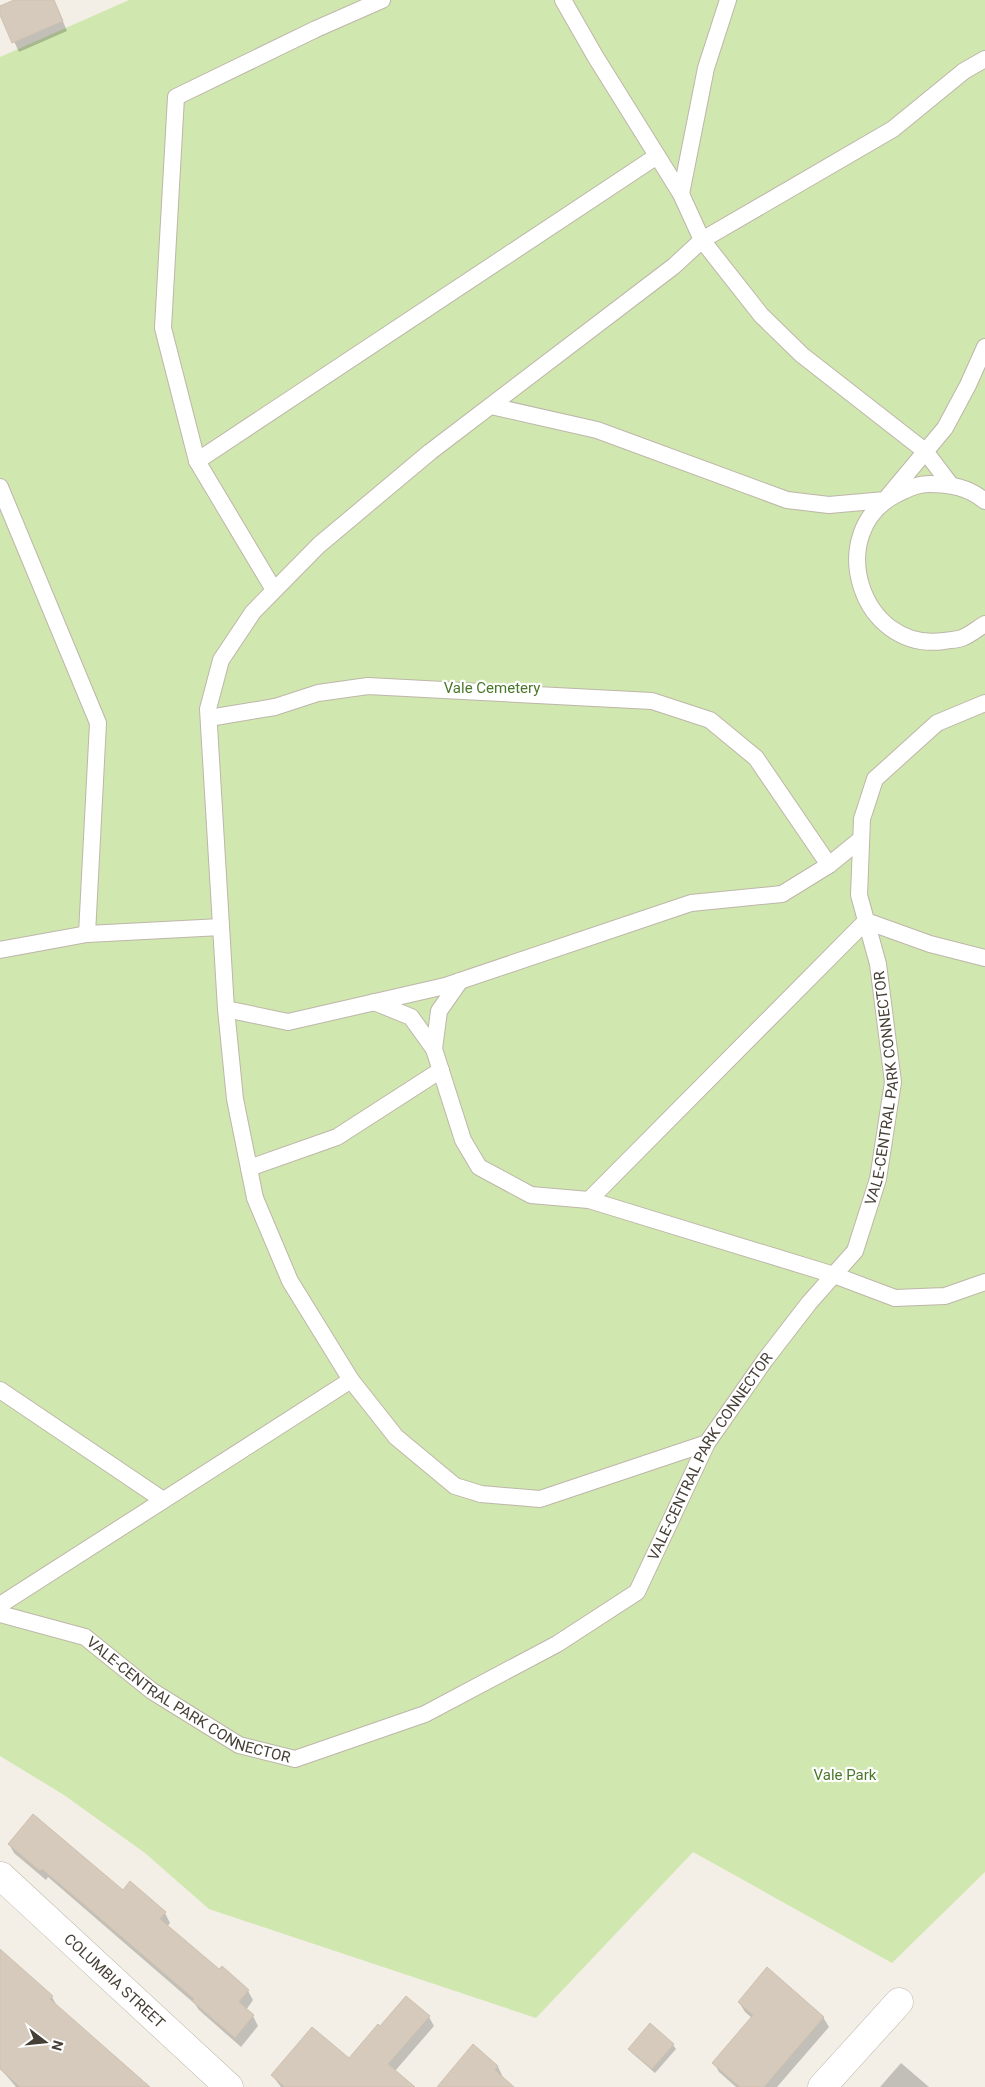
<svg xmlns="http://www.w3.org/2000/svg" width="985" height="2087" font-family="Roboto,sans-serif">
<rect width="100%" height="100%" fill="#f3efe6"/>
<path fill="#d0e7af" d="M 129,0 L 985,0 L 985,1872 L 892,1963 L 693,1852 L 536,2018 L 209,1909 L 145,1853 L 64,1795 L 0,1756 L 0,57 Z"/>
<path fill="#0003" d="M 17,0 L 54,0 L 67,31 L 19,52 L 0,11 L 0,7 Z
M 9,1844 L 123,1891 L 165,1913 L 170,1923 L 167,1927 L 219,1971 L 248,1991 L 253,2000 L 246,2010 L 253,2016 L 258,2026 L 241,2047 L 199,2010 L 195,2004 L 48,1877 L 46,1880 L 14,1853 Z
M 0,1956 L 52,1997 L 57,2006 L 147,2087 L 16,2087 L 0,2068 Z
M 739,2002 L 823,2017 L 829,2027 L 777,2087 L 736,2087 L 719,2072 L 714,2063 L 752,2018 L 745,2012 Z
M 429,2017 L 434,2026 L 395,2071 L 414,2087 L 281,2087 L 272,2075 L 349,2060 L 380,2028 Z
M 673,2045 L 676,2049 L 655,2073 L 632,2053 L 629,2049 Z
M 473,2046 L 498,2067 L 502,2075 L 501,2077 L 512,2087 L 438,2087 Z
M 901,2063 L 929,2087 L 880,2087 Z"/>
<path fill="#d5cabc" stroke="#cfc1af" d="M 14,0 L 54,0 L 63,21 L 12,43 L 0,15 L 0,6 Z
M 33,1814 L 123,1890 L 130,1881 L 166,1912 L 160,1919 L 219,1969 L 222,1966 L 249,1990 L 239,2002 L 254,2015 L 235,2038 L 192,2001 L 194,1999 L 81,1902 L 42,1869 L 40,1871 L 8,1844 Z
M 0,1949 L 53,1996 L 50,1999 L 150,2087 L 20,2087 L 0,2069 Z
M 767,1967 L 824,2017 L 764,2087 L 740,2087 L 712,2063 L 753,2015 L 738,2002 Z
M 406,1996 L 430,2016 L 388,2064 L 415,2087 L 285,2087 L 271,2075 L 312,2027 L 349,2058 L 378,2024 L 380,2026 Z
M 650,2023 L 674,2044 L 652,2069 L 628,2049 Z
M 473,2044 L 498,2066 L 495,2070 L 514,2087 L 437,2087 Z"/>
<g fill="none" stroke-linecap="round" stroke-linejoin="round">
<defs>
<g id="service">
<path d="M 563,0 L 595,56 L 681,194 L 702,240 L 674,266 L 430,452 L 319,545 L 253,612 L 221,660 L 208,709 L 226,1009 L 235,1099 L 255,1198 L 290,1281 L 351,1380 L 396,1437 L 455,1486 L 481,1494 L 540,1499 L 707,1443"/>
<path d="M 681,194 L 706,68 L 728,0"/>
<path d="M 491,406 L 597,430 L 787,500 L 829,505 L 885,500 L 945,428 L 968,385 L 985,347"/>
<path d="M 197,461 L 657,156"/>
<path d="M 950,484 L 925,451 L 802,355 L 761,315 L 702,240 L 893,129 L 964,71 L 985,59"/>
<path d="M 0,487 L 98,723 L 87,934"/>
<path d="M 985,501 C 968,487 950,484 929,484 C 916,484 908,489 897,494 C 823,531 860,653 944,641 C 949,640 957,640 962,638 C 970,635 978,628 985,624"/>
<path d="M 274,590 L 197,461 L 163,328 L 176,97 L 316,29 L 382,0"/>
<path d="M 209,718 L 275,707 L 318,693 L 368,686 L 652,701 L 710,720 L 756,758 L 829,865"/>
<path d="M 0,950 L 87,934 L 221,927"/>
<path d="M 460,981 L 439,1011 L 434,1049 L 463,1140 L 479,1167 L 531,1195 L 589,1200 L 834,1275 L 895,1298 L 945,1296 L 985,1282"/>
<path d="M 374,1002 L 411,1017 L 434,1049"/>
<path d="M 226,1009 L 288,1022 L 445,986 L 691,903 L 782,894 L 829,865 L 861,839"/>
<path d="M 249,1168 L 337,1137 L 441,1070"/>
<path d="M 589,1200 L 866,921 L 930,944 L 985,958"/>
<path d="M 0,1390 L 163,1500"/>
<path d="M 0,1605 L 351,1380"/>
<path id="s1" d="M 0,1614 L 85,1637 L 152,1691 L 239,1745 L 295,1759 L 425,1714 L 557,1644 L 637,1592 L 707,1443 L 765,1360 L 809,1303 L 855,1251 L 878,1179 L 893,1082 L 878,964 L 859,895 L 862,819 L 875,779 L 937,723 L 985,703"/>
</g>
<g id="minor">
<path id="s2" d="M 0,1877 L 1,1876 L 229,2087"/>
<path d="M 822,2087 L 899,2002"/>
</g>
</defs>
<use href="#service" stroke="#beb6a9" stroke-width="18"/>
<use href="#minor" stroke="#beb6a9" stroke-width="29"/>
<use href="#service" stroke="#fff" stroke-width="16"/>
<use href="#minor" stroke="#fff" stroke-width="28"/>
</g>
<g text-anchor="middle" stroke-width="4.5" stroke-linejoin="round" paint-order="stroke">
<g font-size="15" fill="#4a7729" stroke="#fff">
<text x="492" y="693">Vale Cemetery</text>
<text x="845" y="1780">Vale Park</text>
</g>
<g font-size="15" fill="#463f36" stroke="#fff">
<text dy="5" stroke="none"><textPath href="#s1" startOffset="1291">VALE-CENTRAL PARK CONNECTOR</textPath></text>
<text dy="5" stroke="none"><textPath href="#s1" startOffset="871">VALE-CENTRAL PARK CONNECTOR</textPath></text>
<text dy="5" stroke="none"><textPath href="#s1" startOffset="211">VALE-CENTRAL PARK CONNECTOR</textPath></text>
<text dy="5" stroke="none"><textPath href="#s2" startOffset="156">COLUMBIA STREET</textPath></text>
</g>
</g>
<g transform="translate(45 2042) rotate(106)" stroke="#ffffff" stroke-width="4" paint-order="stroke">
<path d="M0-4L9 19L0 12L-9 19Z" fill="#463f36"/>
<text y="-8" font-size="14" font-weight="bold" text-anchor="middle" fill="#463f36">N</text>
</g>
</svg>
